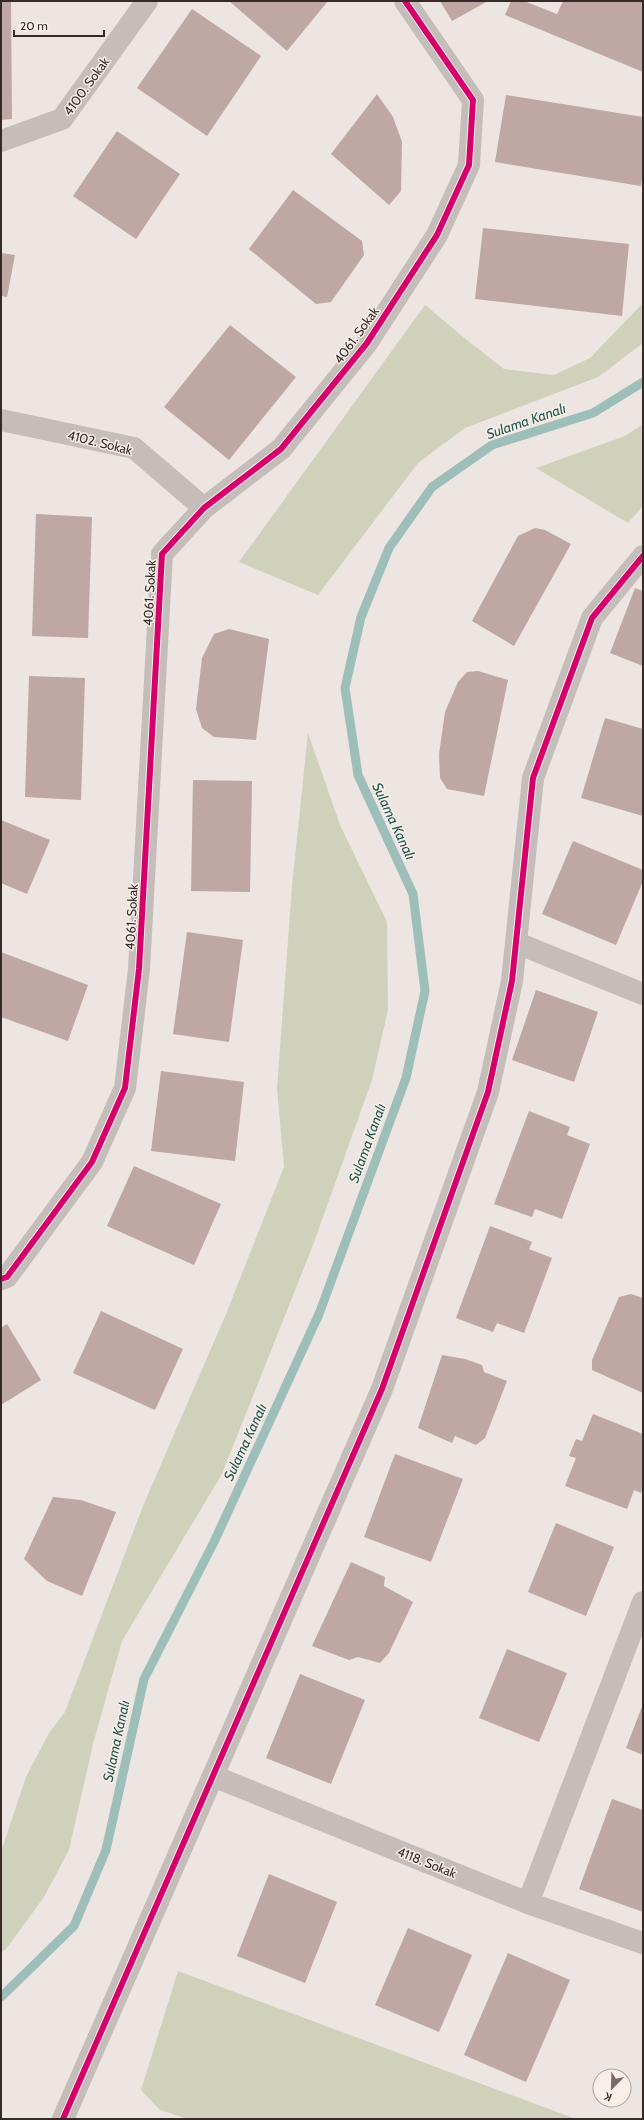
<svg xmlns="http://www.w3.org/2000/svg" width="644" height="2120" font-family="Cabin,sans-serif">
<rect width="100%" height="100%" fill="#ece5e1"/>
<path fill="#d0d1bb" d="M 643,303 L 643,343 L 598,377 L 465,428 L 418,463 L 318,595 L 239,562 L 425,305 L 468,341 L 504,369 L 554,375 L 590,358 Z
M 643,424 L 643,506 L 628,523 L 536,468 L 625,436 Z
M 308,733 L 340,825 L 387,922 L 388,1010 L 372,1080 L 313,1245 L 222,1474 L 122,1641 L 93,1744 L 69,1850 L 44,1897 L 6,1949 L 1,1952 L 1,1852 L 26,1777 L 49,1733 L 65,1712 L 143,1506 L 226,1314 L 284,1167 L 277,1089 L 292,886 Z
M 178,1971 L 576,2119 L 188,2119 L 160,2110 L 141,2090 Z"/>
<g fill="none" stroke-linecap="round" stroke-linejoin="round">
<path stroke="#9ebeb9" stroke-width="9" d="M 1,1997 L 74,1926 L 106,1850 L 144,1679 L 214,1542 L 319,1314 L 406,1078 L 425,991 L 413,894 L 358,775 L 345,688 L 361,617 L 389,548 L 432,487 L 492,445 L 593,413 L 643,382"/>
</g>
<path fill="#bfa7a3" d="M 1,1 L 11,1 L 12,119 L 1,120 Z
M 229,1 L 328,1 L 287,51 Z
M 440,1 L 488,1 L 452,21 Z
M 511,1 L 524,1 L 557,14 L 563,1 L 643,1 L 643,72 L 505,15 Z
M 192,9 L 261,56 L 207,136 L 137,88 Z
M 377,94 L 393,117 L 402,142 L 401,191 L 389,205 L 331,154 Z
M 506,95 L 643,117 L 643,174 L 641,186 L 495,162 Z
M 117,131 L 180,174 L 136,239 L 73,196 Z
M 293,190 L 362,241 L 364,255 L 331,302 L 316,304 L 249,249 Z
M 483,228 L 629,244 L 622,316 L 475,299 Z
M 1,253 L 15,255 L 7,297 L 1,296 Z
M 230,325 L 296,377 L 229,460 L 164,407 Z
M 36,514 L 92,517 L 88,638 L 32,636 Z
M 535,528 L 545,530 L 571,544 L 514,646 L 472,621 L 518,536 Z
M 635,588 L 643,591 L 643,666 L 610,653 Z
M 229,629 L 269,639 L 256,740 L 214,737 L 202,728 L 196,709 L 202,658 L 214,634 Z
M 478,671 L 508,680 L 484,796 L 447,789 L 440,778 L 439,754 L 445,712 L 458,682 L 467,672 Z
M 29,676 L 85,678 L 81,800 L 25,797 Z
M 605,718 L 643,729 L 643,816 L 581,798 Z
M 193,780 L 252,781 L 250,892 L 191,891 Z
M 1,820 L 50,840 L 27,894 L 1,883 Z
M 573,841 L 643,870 L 643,881 L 616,945 L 542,914 Z
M 187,932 L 243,940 L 229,1042 L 173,1034 Z
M 1,952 L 88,985 L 68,1041 L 1,1017 Z
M 536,990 L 598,1012 L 574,1082 L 512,1060 Z
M 161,1071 L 244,1082 L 235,1161 L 151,1151 Z
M 529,1111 L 570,1127 L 567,1135 L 590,1144 L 562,1219 L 535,1209 L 532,1217 L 494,1204 Z
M 134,1166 L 221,1204 L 194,1265 L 107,1226 Z
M 490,1226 L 532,1242 L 529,1249 L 552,1258 L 524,1333 L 497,1323 L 493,1332 L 456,1318 Z
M 631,1294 L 643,1298 L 643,1393 L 592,1370 L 592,1360 L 619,1297 Z
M 101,1311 L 183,1349 L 155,1410 L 73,1373 Z
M 7,1324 L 41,1380 L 1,1405 L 1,1328 Z
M 442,1355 L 465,1359 L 482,1365 L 484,1372 L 507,1381 L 485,1438 L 476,1445 L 455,1436 L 452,1443 L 418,1428 Z
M 593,1414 L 643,1434 L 643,1487 L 641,1493 L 634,1490 L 627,1509 L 565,1486 L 576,1458 L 569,1456 L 576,1439 L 582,1441 Z
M 395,1454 L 463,1479 L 431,1562 L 364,1537 Z
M 53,1497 L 81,1500 L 116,1512 L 82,1596 L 47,1581 L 24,1559 Z
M 556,1523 L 614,1547 L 586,1616 L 528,1592 Z
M 351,1562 L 385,1577 L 384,1586 L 413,1602 L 389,1653 L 380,1663 L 358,1657 L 349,1660 L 312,1646 Z
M 507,1649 L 567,1673 L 539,1742 L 479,1718 Z
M 300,1674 L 365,1700 L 331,1784 L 266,1758 Z
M 643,1704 L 643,1755 L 626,1748 Z
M 612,1799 L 643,1810 L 643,1912 L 579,1889 Z
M 269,1874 L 337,1902 L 305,1983 L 237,1956 Z
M 408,1928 L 472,1955 L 439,2032 L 375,2005 Z
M 508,1953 L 570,1980 L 526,2082 L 464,2055 Z"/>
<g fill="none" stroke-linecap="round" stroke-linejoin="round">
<path stroke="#c5bdba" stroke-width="22" d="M 1,141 L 62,119 L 147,1
M 1,420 L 134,448 L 204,508
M 517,943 L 643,994
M 1,1279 L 7,1277 L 92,1162 L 125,1088 L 139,969 L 162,554 L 204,508 L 281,449 L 367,343 L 437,235 L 469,165 L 473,100 L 405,1
M 213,1776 L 528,1903 L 643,1943
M 528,1903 L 643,1602
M 63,2119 L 382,1389 L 488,1092 L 512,981 L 533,778 L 592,618 L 643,556"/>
<defs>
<path id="cycleway" d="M 1,1279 L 7,1277 L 92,1162 L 125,1088 L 139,969 L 162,554 L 204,508 L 281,449 L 367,343 L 437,235 L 469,165 L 473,100 L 405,1
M 63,2119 L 382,1389 L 488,1092 L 512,981 L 533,778 L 592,618 L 643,556"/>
</defs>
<use href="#cycleway" stroke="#f9efe8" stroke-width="8"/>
<use href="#cycleway" stroke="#d6006c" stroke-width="6"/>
</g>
<g text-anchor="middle" stroke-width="3" stroke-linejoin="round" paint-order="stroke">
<g font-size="13" fill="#362a28" stroke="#f9efe8">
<text transform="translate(86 86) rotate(-54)" y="5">4100. Sokak</text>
<text transform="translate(356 335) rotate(-54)" y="5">4061. Sokak</text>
<text transform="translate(100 442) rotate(14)" y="5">4102. Sokak</text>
<text transform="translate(149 593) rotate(-87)" y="5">4061. Sokak</text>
<text transform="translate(131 917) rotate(-87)" y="5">4061. Sokak</text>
<text transform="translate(427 1862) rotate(22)" y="5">4118. Sokak</text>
</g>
<g font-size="14" font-style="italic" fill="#1f5752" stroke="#f9efe8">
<text transform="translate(526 421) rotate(-19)" y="5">Sulama Kanalı</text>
<text transform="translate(394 821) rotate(65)" y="5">Sulama Kanalı</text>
<text transform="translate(367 1143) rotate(-70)" y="5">Sulama Kanalı</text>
<text transform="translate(245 1442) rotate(-65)" y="5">Sulama Kanalı</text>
<text transform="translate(116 1741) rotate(-78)" y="5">Sulama Kanalı</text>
</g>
</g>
<rect width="644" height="2120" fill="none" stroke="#362a28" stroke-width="4"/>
<g transform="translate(612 2088) rotate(203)"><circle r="19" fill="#f9efe8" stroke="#aba09b"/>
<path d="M0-3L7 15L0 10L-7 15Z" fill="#766b69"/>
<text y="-6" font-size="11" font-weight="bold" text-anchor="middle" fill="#362a28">K</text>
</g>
<path d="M14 30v6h90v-6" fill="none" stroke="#362a28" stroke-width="2"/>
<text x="20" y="30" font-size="12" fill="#362a28" stroke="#f9efe8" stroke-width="3" paint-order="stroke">20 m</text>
</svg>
